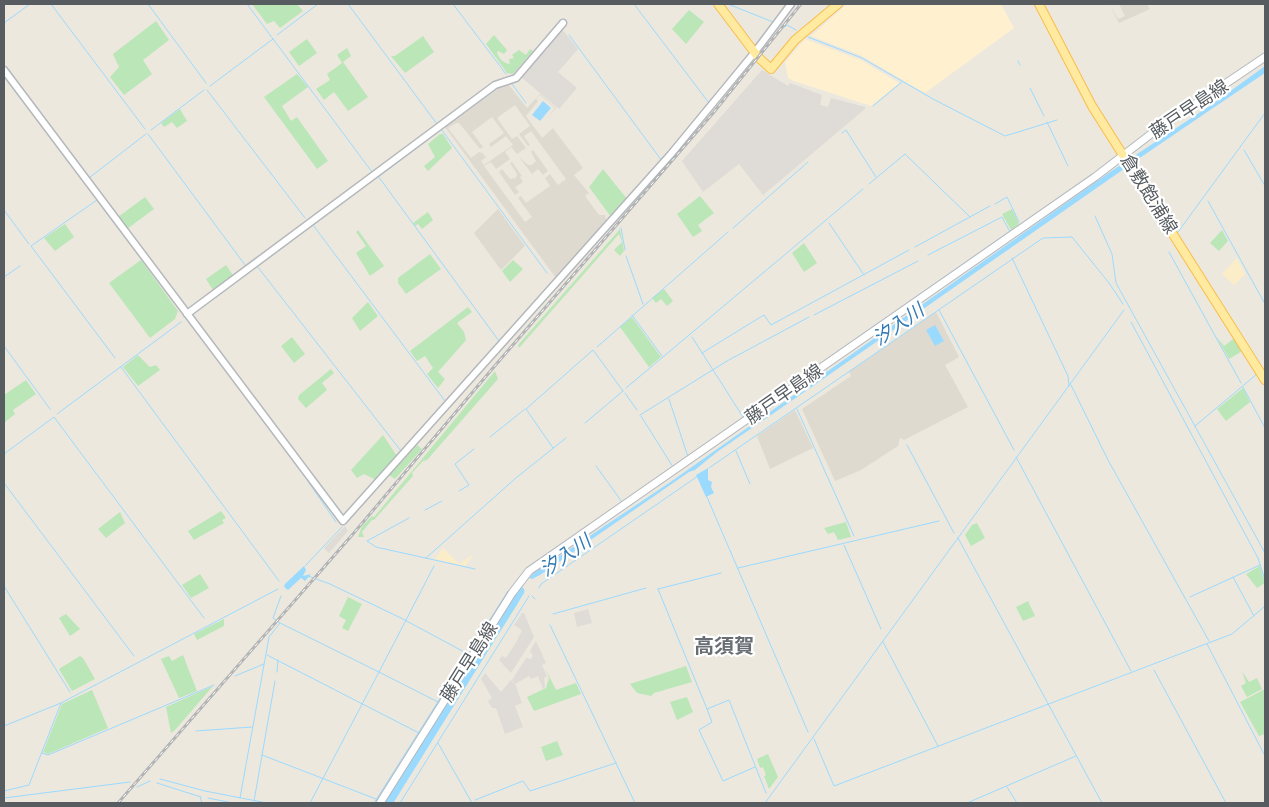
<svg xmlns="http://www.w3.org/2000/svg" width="1269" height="807" font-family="Karla,'Noto Sans JP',sans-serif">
<rect width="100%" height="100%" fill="#ece8de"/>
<path fill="#fff1d0" d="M 847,4 L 1001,4 L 1014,28 L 925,93 L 860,55 L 811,36 Z
M 805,39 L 861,60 L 899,83 L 871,106 L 794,81 L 788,78 L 785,62 Z"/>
<path fill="#dfdbd6" d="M 562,29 L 578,49 L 558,72 L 577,88 L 559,109 L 521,77 Z
M 762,70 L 788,86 L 790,83 L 822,95 L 820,105 L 828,107 L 831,98 L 865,107 L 865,109 L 763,195 L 739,164 L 703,192 L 682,161 Z
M 345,526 L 348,531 L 329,553 L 324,548 Z
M 588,609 L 592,623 L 577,627 L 574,613 Z
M 522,613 L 524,613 L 534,637 L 511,673 L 499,660 L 502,656 L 506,658 L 517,641 L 522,630 L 514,625 Z
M 536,641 L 546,663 L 542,665 L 547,676 L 544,678 L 545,687 L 543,689 L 538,676 L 531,679 L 529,676 L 515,684 L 512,680 L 526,658 L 531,659 L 533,656 L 530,651 Z
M 485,673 L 501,692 L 511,680 L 516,686 L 522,703 L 515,706 L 523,727 L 505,734 L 496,708 L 492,708 L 488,701 L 492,698 L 481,679 Z"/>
<path fill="#dedacf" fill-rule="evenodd" d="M 1109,4 L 1118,19 L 1125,16 L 1119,4 L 1147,4 L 1150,9 L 1119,23 Z
M 508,84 L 527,108 L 540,94 L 556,108 L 546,119 L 583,168 L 574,175 L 589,193 L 585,196 L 599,215 L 605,215 L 606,219 L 606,224 L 556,278 L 445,127 L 500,87 ZM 540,95 L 555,108 L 546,119 L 553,128 L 542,138 L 526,116 L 538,101 L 536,99 ZM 515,105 L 530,126 L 519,134 L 528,146 L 530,145 L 524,136 L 531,131 L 566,179 L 558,185 L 550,174 L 545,178 L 550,186 L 526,203 L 521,196 L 518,198 L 532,217 L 525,222 L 484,166 L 491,162 L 496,169 L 510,159 L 505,152 L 511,147 L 517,154 L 526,148 L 517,136 L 512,139 L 497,118 ZM 492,117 L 504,133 L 489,144 L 491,147 L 506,136 L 513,145 L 484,165 L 481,161 L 486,157 L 482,153 L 479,152 L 471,158 L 448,128 L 456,123 L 459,123 L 480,149 L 483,147 L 472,132 Z
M 533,150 L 548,171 L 543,175 L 538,169 L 532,174 L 519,157 L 528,165 L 532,165 L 536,161 L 531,152 Z
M 512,162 L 522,176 L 520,177 L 523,182 L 515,187 L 519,192 L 515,195 L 499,172 L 502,169 L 510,179 L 516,178 L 517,174 L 510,163 Z
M 498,209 L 525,246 L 501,270 L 474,233 Z
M 936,312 L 959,357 L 945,365 L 968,407 L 904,440 L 900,438 L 898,446 L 861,470 L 835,481 L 802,409 L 851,376 L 849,372 Z
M 795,410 L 813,448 L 770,469 L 757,436 Z"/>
<path fill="#bbe6b8" d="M 252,4 L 297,4 L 303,11 L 280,28 L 274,21 L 267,24 Z
M 689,10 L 704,22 L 686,44 L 672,29 Z
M 156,21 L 169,40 L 143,60 L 152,74 L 124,95 L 110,77 L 119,67 L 113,54 Z
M 494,35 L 507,50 L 504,54 L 498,51 L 497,52 C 499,59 503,63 510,64 L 509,59 L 514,58 L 512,55 L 519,50 L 526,55 L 530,49 L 533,51 L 513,74 L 507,73 L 486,44 Z
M 423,36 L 434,52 L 405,73 L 391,56 L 395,56 Z
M 307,39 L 317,53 L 299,66 L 289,52 Z
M 347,48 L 351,56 L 343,62 L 368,97 L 348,111 L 334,92 L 324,100 L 316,89 L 330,80 L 327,74 L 342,63 L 337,55 Z
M 297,74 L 308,87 L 282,106 L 291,121 L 297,117 L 328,161 L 317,169 L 264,97 Z
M 180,109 L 187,121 L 177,128 L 172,122 L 164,127 L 161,123 Z
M 440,134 L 443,134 L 452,148 L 428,171 L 424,166 L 435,157 L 428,144 Z
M 603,169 L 627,199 L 611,217 L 589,187 Z
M 700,196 L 714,213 L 698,225 L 702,231 L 693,237 L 677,214 Z
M 145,197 L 154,209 L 127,229 L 118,217 Z
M 1012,209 L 1019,224 L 1011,230 L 1002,214 Z
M 428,212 L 433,220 L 422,229 L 418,224 L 415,226 L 413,223 Z
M 65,224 L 74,237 L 55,251 L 44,238 Z
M 620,229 L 624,251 L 620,256 L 614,250 L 622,242 L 619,234 L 519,348 L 518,345 Z
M 358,230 L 384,266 L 370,276 L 356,253 L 366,246 L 356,232 Z
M 1222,230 L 1228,241 L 1219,251 L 1210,243 Z
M 804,243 L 817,263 L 804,272 L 792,253 Z
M 430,254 L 441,269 L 406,294 L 398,283 L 398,278 Z
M 141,260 L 178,311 L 175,319 L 150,338 L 109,283 Z
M 513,260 L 523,269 L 510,282 L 502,271 Z
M 226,265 L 233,275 L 213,290 L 206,279 Z
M 664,289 L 673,301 L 667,306 L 661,299 L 656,303 L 652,298 Z
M 368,302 L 378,316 L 360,331 L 352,318 Z
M 468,307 L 472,312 L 457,323 L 464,332 L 466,340 L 438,372 L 445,379 L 438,388 L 427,374 L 433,368 L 425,356 L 417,361 L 410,351 Z
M 632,317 L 661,357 L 649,367 L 620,327 Z
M 1216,336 L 1224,346 L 1236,337 L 1244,350 L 1229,359 Z
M 292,337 L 305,354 L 294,363 L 281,346 Z
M 138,355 L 150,367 L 156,365 L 160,370 L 138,386 L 123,367 Z
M 331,369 L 334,373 L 322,383 L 327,390 L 306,408 L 298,399 L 299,395 Z
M 495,371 L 498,379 L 427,460 L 423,461 L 412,473 L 413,476 L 374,520 L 372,520 L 362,532 L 364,537 L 358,537 L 362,526 L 372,516 L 374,517 Z
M 26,380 L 36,394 L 13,410 L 15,414 L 4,423 L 4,395 Z
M 1243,388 L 1250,402 L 1226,421 L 1217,409 Z
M 383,435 L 397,456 L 376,480 L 364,474 L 357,478 L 351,470 Z
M 417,445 L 422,449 L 395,479 L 389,475 Z
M 221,511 L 226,518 L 222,520 L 224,523 L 194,540 L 188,531 Z
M 120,512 L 125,523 L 106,538 L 98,529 Z
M 846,522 L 851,537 L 838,540 L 834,532 L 828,534 L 824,528 Z
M 977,523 L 985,538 L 971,546 L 965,535 L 972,525 Z
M 1260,566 L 1265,583 L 1257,588 L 1246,574 Z
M 200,574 L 209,588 L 191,598 L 182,585 Z
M 348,597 L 362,604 L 348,631 L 342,628 L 346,620 L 339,616 Z
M 518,597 L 518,603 L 452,708 L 450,707 Z
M 1028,601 L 1035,616 L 1023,621 L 1016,607 Z
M 66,614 L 80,629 L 70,636 L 59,618 Z
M 224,619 L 224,626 L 197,640 L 194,634 Z
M 183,655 L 197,691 L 179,698 L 161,659 L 169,656 L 172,661 Z
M 80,656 L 83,658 L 95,679 L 72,691 L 59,669 Z
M 686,666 L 692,682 L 654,693 L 651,696 L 637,693 L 630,684 Z
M 546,670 L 556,690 L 576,683 L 581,694 L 534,711 L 527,697 L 546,688 L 549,678 Z
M 1242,671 L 1249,682 L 1257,678 L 1262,689 L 1247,697 L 1241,686 L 1246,683 Z
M 213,686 L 175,730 L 171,733 L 166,707 Z
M 1265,689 L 1265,734 L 1259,736 L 1240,702 Z
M 92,690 L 108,728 L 48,754 L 43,752 L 62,704 Z
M 687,697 L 693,712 L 677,720 L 670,702 Z
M 557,741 L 563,755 L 546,761 L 541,747 Z
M 768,754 L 778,777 L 769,789 L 764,776 L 766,775 L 763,767 L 760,768 L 757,759 Z"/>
<path fill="#fcedc9" d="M 1237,258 L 1245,274 L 1234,285 L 1222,274 Z
M 443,548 L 459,564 L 473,555 L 465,566 L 435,559 Z"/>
<path fill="#9bdaff" d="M 1265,66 L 1265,73 C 1081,196 902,326 717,452 L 695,470 L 689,472 L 540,575 L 532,579 L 529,578 L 534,573 L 669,483 L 1110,172 L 1214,103 Z
M 543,101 L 551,108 L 540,121 L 532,115 Z
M 935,325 L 944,341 L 935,346 L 926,330 Z
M 708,468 L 708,480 L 712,482 L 711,487 L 714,493 L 706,497 L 696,475 Z
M 304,566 L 306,570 L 303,576 L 311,574 L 305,581 L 301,578 L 288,590 L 284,587 L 285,584 Z"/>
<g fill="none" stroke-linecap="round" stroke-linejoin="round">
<path stroke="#9bdaff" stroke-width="1" d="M 51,4 L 145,129
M 148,4 L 206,83
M 247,4 L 372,172
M 348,4 L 437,124
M 453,4 L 506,74
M 634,4 L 709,103
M 728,4 L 773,22
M 4,23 L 30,4
M 780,24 L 785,27 L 787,25 L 796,30
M 277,35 L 318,4
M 569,35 L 662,161
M 808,37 L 862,58 L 933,99 L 1005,136 L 1057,120
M 765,44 L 795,4
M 1018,61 L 1020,65
M 4,75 L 95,197
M 512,84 L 526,103
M 210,86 L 273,39
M 1030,88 L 1044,116
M 207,90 L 305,218
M 873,106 L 902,82
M 1047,122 L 1068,166
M 446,126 L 499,87
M 441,129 L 547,273
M 151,130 L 204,90
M 842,133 L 846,130 L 876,177
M 148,134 L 245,265
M 1244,150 L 1265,186
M 378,176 L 499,341
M 378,177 L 441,130
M 89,178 L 146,134
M 869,184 L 905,154 L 970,217
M 360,190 L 313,225 L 445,401
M 97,200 L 31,246 L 115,358
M 97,200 L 176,305
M 1208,201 L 1265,304
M 995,204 L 1007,197 L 1019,222
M 4,210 L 29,244
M 1095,216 L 1112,254 L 1116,283 L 1265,553
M 829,223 L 864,275
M 621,228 L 625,250
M 733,228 L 808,162
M 1178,232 L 1265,113
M 915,247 L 990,206
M 1169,252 L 1241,383
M 928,255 L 1002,217 L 1010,232
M 626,256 L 643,304
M 1012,258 L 1068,376 L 1069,386
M 257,266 L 401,451
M 4,277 L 20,266
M 220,294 L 241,278
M 939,310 L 1014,450
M 632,315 L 662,356
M 814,315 L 918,261
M 1131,322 L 1258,558 L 1265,580
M 201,337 L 303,474 L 336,522
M 692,337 L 743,417
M 4,346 L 50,409
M 597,347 L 728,232
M 702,353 L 764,315 L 771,325 L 909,250
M 121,367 L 279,581
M 797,380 L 1006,234
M 1071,385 L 1108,460 L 1209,641
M 1243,387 L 1265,428
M 626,388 L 863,189
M 625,393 L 637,410
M 669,399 L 688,457
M 797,409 L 854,536
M 750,413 L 765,403
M 57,414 L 181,322
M 640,415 L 727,361 L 809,317
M 641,416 L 673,467
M 585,423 L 623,391
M 1195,426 L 1257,374
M 490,437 L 525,409
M 907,445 L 954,533
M 553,448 L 526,409 L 593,350 L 623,391
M 736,451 L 750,484
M 4,454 L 54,417 L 204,618
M 1016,457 L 1131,671
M 401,460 L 609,228
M 596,466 L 622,502
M 709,468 L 1043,238 L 1072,237 L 1109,283 L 1123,304
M 4,483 L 134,656
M 459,491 L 469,485 L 455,464 L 474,449
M 707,497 L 808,732
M 425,510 L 442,501
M 409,518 L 367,541 L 376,547 L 475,569
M 958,538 L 1102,803
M 844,545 L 881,629
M 426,558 L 517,477 L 566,438
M 531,565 L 558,547
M 305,566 L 342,527
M 434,566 L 379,672 L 438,702
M 738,568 L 939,521
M 308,576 L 330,584 L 401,618 L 468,654
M 1233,577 L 1254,616
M 4,586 L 70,692
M 539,588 L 541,584 L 698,476
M 658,589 L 707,709 L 729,700 L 766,793
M 658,589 L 721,573
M 532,596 L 535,599
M 1190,597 L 1260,565
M 553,614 L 646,588
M 280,623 L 379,672 L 310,803
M 550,625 L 635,803
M 883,642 L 938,746
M 1207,644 L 1265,756
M 267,655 L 419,733
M 1154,670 L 1226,803
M 277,672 L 278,660
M 235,676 L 264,664
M 707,709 L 712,722 L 699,730 L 723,781 L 755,767
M 4,726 L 61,703 L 278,589
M 196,731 L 252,727
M 814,739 L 834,786 L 1232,634 L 1264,607
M 438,743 L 472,803
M 42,753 L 48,755 L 214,685
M 262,755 L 376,799
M 160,779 L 205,791 L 267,803
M 157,783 L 201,797
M 137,787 L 150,781
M 1007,787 L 1017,803
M 4,791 L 29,785 L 61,703
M 200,797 L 202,803
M 4,798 L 130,782
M 208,798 L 233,803
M 240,798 L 269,637 L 280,623 L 273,618 L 281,596
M 475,800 L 523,781 L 530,791 L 616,763
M 254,801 L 275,681
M 374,803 L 508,591
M 400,803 L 529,596
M 765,803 L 1124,310
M 967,803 L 1076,756"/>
<path stroke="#9bdaff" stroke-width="9" d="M 388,803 L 520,591"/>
<defs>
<path id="tertiary" d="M 4,70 L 343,521 L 671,154 L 755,52 L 791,4
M 187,314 L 495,85 L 516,78 L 563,23"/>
<path id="secondary" d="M 380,803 L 512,593 L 529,571 L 1095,177 L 1151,134 L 1265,57"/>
<path id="primary" d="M 718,4 L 758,57 L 771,69 L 795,40 L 838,4
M 1039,4 L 1092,106 L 1265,380"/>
</defs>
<use href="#tertiary" stroke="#b4b8bc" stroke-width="9"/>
<use href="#secondary" stroke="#b4b9bf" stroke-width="9"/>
<use href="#primary" stroke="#f9bd4a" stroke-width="10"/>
<use href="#tertiary" stroke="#fff" stroke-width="6"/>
<use href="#secondary" stroke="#fff" stroke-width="7"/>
<use href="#primary" stroke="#ffeaa0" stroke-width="8"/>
<defs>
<path id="rail" d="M 118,803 L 353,534 L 493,368 L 714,112 L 801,4"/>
</defs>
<use href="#rail" stroke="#b2b3b4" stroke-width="3"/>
<use href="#rail" stroke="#fff" stroke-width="1" stroke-dasharray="4" stroke-linecap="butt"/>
</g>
<g text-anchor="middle" stroke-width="4.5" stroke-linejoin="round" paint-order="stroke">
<g font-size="18" fill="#575c61" stroke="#fff">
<text transform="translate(1189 109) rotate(-34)" y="6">藤戸早島線</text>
<text transform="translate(1149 194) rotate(58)" y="6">倉敷飽浦線</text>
<text transform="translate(784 394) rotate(-35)" y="6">藤戸早島線</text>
<text transform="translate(469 662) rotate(-58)" y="6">藤戸早島線</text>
</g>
<g font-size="19" font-style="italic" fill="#347bb6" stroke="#fff">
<text transform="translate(898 324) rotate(-35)" y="7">汐入川</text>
<text transform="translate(565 555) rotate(-35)" y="7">汐入川</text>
</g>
<g font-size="20" font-weight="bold" fill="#686e73" stroke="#fff">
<text x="724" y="653">高須賀</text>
</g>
</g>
<rect width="1269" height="807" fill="none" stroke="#575c61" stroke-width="10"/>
</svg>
